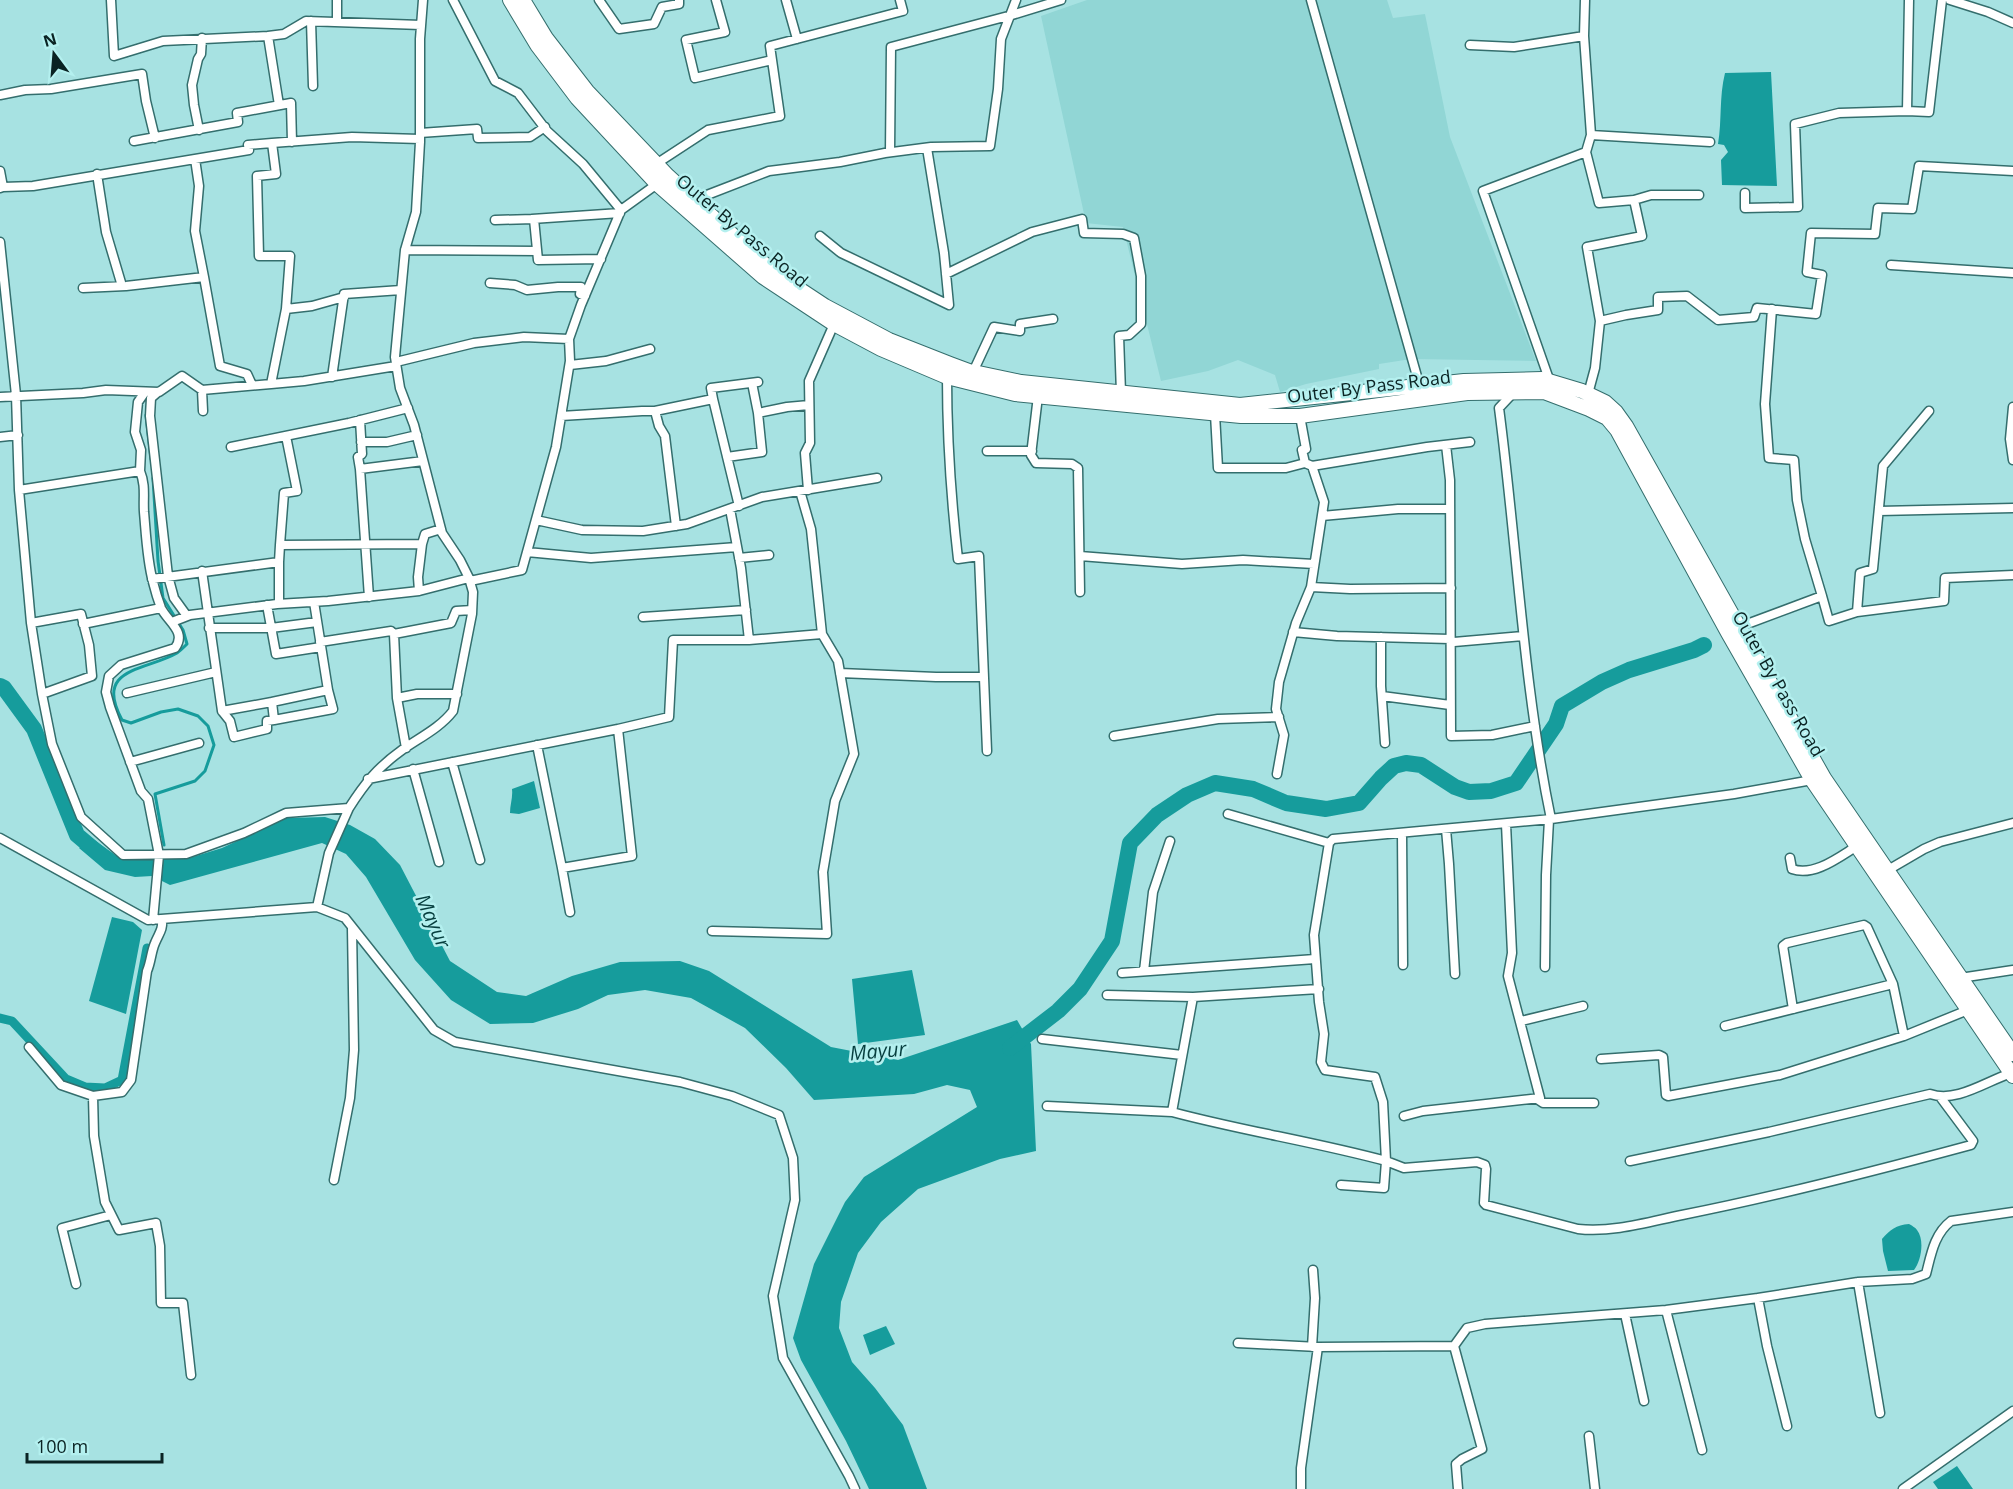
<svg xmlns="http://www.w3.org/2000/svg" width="2013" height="1489" font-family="'Open Sans',sans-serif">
<rect width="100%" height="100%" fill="#a7e2e2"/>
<path fill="#91d6d5" d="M 1087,0 L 1387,0 L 1393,18 L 1425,14 L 1450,137 L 1536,361 L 1411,359 L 1379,364 L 1379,369 L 1306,384 L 1280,392 L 1275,375 L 1238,360 L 1208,371 L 1161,381 L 1123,227 L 1086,223 L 1041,16 Z"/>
<path fill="#169c9c" d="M 1771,72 L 1777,186 L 1722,185 L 1721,160 L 1728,152 L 1724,145 L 1718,144 C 1722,120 1719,97 1725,73 Z
M 534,781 L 540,808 L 519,814 L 510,813 C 510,804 513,798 512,789 Z
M 325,817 L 350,825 L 375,839 L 400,865 L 450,961 L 497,992 L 526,996 L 572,976 L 620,962 L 680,961 L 709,971 L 831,1047 L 898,1060 L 1017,1020 L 1031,1044 L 1036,1151 L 1000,1159 L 918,1189 L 881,1222 L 858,1253 L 841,1302 L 839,1328 L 852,1362 L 875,1388 L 903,1425 L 927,1489 L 869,1489 L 846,1441 L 801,1360 L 793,1338 L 814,1264 L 845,1202 L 864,1177 L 977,1107 L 970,1090 L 947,1085 L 914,1094 L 814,1100 L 786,1068 L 745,1028 L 691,998 L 645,990 L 608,995 L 578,1009 L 533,1023 L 490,1024 L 451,1000 L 415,960 L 366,877 L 346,854 L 322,843 L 170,885 L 152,876 L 135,877 L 105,870 L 79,848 L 93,839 L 121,859 L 186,859 L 222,848 L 286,818 Z
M 112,917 L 133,922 L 142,930 L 126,1014 L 89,1001 Z
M 912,970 L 925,1035 L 858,1044 L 852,979 Z
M 1909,1224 C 1911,1225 1916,1228 1917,1230 C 1925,1240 1921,1261 1914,1270 L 1888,1271 L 1883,1251 L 1882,1239 C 1890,1230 1896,1225 1909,1224 Z
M 886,1326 L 895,1344 L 870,1355 L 863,1335 Z
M 1957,1466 L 1973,1489 L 1938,1489 L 1933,1482 Z"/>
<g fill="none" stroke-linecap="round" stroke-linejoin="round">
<path stroke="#169c9c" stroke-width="3" d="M 146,415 L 151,459
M 153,478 L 158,561 L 163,598 L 183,630 L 187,644 C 184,647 180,651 177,653 C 146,671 93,667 122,720 L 131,723 L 161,712 L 178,709 L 198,716 L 208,726 L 214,745 L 205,771 L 195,781 L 155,794 L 164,845"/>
<path stroke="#169c9c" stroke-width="9" d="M 0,1018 L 12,1021 L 66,1079 L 85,1087 L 105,1088 L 122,1080 L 147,948"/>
<path stroke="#169c9c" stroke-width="16" d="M 0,686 L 4,688 L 34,729 L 77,835 L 103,857
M 1010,1048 L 1058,1011 L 1080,989 L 1112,941 L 1130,843 L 1157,815 L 1187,795 L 1215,783 L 1253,789 L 1286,803 L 1326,809 L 1359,803 L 1381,778 L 1394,766 L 1406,763 L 1421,765 L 1455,787 L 1469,792 L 1491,791 L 1516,783 L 1556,724 L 1562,706 L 1602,682 L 1629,670 L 1694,650 L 1704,645"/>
<defs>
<path id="minor" d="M 111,0 L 114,56 L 163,41 L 268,36 L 279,105
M 337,0 L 337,22
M 453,0 L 495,81 L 518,93 L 547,131 L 583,164 L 621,210
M 599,0 L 619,29 L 654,24 L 662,7 L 679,4 L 679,0
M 716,0 L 725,32 L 686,40 L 695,78 L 772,60
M 786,0 L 797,39
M 1311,0 L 1420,387
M 1585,0 L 1584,36 L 1591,135 L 1586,152 L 1599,203 L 1634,200 L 1642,236 L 1587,247 L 1600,321 L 1595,368 L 1588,394
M 1950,0 L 1988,12 L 2013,23
M 311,21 L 313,86
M 268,36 L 284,34 L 306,21 L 421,25
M 1470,45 L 1514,47 L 1584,36
M 0,95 L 25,90 L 51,89 L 142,74 L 146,101 L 155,138
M 1907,111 L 1929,112 L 1942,0
M 199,130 L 194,105 L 192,85 L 198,59 L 201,54 L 202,38
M 420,133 L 477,129 L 478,138 L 530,137 L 545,127
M 1591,135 L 1710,142
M 134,141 L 238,122 L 237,113 L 291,103 L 292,142
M 272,143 L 352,137 L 420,139
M 890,152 L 891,47 L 1012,15 L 1061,0
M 195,159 L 199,186 L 195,231 L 204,277
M 656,164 L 708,130 L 780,116 L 770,46 L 903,11 L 900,0
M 0,171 L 3,187 L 0,188
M 97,174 L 106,232 L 122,286
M 1745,193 L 1745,208 L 1798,207 L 1795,124 L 1839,113 L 1907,111 L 1909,0
M 694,200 L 769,171 L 840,162 L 885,153 L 931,147 L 990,146 L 998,89 L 1001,39 L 1016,0
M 1634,200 L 1651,195 L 1699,195
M 532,219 L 620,213
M 495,220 L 534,219 L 538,260 L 601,259
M 820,236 L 841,253 L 949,305 L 944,253 L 927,148
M 0,242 L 16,395 L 19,490 L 31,623 L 42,694 L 52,744 L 81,817 L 123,855 L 186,854 L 244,833 L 286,813 L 349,808 L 329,853 L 317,907
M 405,250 L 537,251
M 1891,265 L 2013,273
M 946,274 L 1032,232 L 1082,219 L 1084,233 L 1123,234 L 1134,238 L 1141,276 L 1141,324 L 1129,335 L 1119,336 L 1121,393
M 490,283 L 515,285 L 527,290 L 558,287 L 581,287 L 580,294 L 585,296
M 83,288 L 126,286 L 204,277 L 220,366 L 247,374 L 252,385
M 286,309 L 312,306 L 344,297
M 1772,309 L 1765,404 L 1769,458 L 1794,460 L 1797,500 L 1805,539 L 1822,596
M 1600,321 L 1626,315 L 1658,310 L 1658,297 L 1687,296 L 1718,320 L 1754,317 L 1757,308 L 1816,314 L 1822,275 L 1807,272 L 1811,233 L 1875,234 L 1878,208 L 1912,209 L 1919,166 L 2013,171
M 396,362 L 474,343 L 524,337 L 569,339 L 581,305 L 621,210 L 657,184
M 570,365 L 606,361 L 650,349
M 973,372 L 994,327 L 1020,331 L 1020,324 L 1053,319
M 332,377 L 344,294 L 401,290
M 947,377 C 947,438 951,498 958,559 L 979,556 L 987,751
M 1550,382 L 1483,191 L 1586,152
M 752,383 L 758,413 L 787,407 L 809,405
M 271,384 L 304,381 L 396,366
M 202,390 L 203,411
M 158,392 L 151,398 L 150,416 L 168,576 L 174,598 L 187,616
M 1514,392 L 1499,408 C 1517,545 1523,684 1551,819 L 1734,794 L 1812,780
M 1038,396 L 1031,455 L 1036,463 L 1072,464 L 1078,468 L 1080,592
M 0,397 L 83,393 L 106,390 L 159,392 L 182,376 L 202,390 L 271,384 L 286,309 L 290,256 L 259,256 L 257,176 L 276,174 L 272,143 L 248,145 L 249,150 L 33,186 L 3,187
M 713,399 L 711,388 L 758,382
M 2013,407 L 2010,439 L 2013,439
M 655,411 L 659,426 L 665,436 L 676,526
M 1215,414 L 1218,468 L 1286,468 L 1305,463
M 561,416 L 642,411 L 655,411 L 713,399 L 739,506
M 360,420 L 362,454 L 358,457 L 360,469
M 0,437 L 18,435
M 2010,439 L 2013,460
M 361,442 L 387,442 L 417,435
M 1446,445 L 1450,480 L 1451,736 L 1492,735 L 1535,726
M 231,447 L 349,423 L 408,408
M 987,451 L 1032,451
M 727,457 L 762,452 L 758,413
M 1312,466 L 1427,447 L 1470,442
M 140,471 L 141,450 L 135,432 L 138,402 L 145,392
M 19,490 L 140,471 C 146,486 143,497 144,512 C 146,534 147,560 153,582 C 155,590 158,600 161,608 C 168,622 187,632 175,648 L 121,665 L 109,676 L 106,692 L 110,707 L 141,791 L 148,799 L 159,855 L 153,920
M 808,490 L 805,453 L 810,443 L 809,381 L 834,324
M 730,509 L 741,568 L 749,640
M 1879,511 L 2013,508
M 1322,516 L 1398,509 L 1450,509
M 536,520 L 582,530 L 643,531 L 687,524 L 762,497 L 877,478
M 280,545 L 284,493 L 297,491 L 286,436
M 527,552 L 591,558 L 737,547
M 1080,556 L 1182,564 L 1243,560 L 1314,564
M 739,558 L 769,555
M 279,562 L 280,545 L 422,544 L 425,534 L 441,529
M 202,571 L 222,711 L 230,721 L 234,737 L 267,729 L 267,721 L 274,720 L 272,702 L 328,690 L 314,602
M 152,579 L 279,562 L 279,604
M 470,581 L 522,570 L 556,447 L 570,361 L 569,339
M 1311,587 L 1350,589 L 1451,588
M 419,591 L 418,577 L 422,544
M 369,597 L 360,469 L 423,461
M 267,605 L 276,654 L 321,647
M 1857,612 L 1944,601 L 1945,578 L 2013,575
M 643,617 L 746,610
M 172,622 L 190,615 L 277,604 L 328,601 L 419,591 L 469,578
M 31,623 L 81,614 L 89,645 L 92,676 L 42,694
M 83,624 L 161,608
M 1739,627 L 1822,596 L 1829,621 L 1857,612 L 1860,573 L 1873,569 L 1883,466 L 1929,411
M 209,628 L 271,628 L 317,622
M 1293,632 L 1337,636 L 1450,639 L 1454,642 L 1523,636
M 1381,637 L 1381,686 L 1385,743
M 320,642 L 391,631 L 394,634
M 840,673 L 936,677 L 983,677
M 127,693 L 216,672
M 1382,696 L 1450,705
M 397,698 L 394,634 L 451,623 L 456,611 L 472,610
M 222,711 L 272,702
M 274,720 L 333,709 L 328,690
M 618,729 L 669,717 L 673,640 L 749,640 L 822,634 L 811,529 L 800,491
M 1114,736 L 1218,719 L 1279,717
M 406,748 L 397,698 L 417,694 L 457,694
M 130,762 L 199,743
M 452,762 L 480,860
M 413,769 L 439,862
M 1277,774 L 1284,735 L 1276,709 L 1279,682 L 1296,623 L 1311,587 L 1324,502 L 1312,466 L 1305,463 L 1302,450 L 1306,449 L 1300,416
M 368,779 L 618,729 L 632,856 L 562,868 L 537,745
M 349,808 C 365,783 377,768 402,750 C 419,738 440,728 453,711 L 472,614 L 473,592 L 469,578 L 460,560 L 442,533 L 414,425 L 400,388 L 395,357 L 405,250 L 416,212 L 420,142 L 420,39 L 423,0
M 1228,814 L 1329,843
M 1551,819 L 1333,839 L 1329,843 L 1314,935 L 1319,1002 L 1324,1034 L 1321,1062 L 1325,1070 L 1375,1077 L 1383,1102 L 1386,1161 L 1404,1168 L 1477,1162 L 1485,1165 L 1486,1169 L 1484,1203 L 1486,1205 L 1578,1229 C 1612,1233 1648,1222 1682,1215 C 1779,1196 1875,1171 1971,1145 L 1973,1141 L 1941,1098
M 1446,829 L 1449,864 L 1455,974
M 1402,833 L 1403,965
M 0,838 L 148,920 L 317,907 L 345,918 L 434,1030 L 455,1042 L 680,1082 L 732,1096 L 779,1115 L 793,1158 L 795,1200 L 773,1296 L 783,1358 L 849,1476 L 855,1489
M 1790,858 L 1792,869 C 1814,877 1839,857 1857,846
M 562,868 L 570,912
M 1888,870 L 1924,849 L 1940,842 L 2013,823
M 712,931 L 827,934 L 823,872 L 835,801 L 854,754 L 838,661 L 822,634
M 1545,967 L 1546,875 L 1549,820
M 1144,971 L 1153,892 L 1170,841
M 1122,973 L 1315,959
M 1960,978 L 2013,970
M 1107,995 L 1193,997
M 1793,1009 L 1783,946 L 1787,943 L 1864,925 L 1867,927 L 1893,984 L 1904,1036
M 1521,1021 L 1583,1006
M 1725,1026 L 1893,984
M 1042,1039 L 1182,1055
M 29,1047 L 61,1085 L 93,1096 L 122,1092 L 131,1080 L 147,971 C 151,962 151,952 155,943 C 159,933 163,930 162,920
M 1601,1059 L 1659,1055 L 1663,1057 L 1666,1095 L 1668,1096 L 1780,1075 L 1904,1036 L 1968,1010
M 93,1096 L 94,1136 L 105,1202 L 119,1230 L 156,1223 L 160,1246 L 161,1303 L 183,1303 L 191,1375
M 1537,1099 L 1543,1103 L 1594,1103
M 1047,1106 L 1172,1112 L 1193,997 L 1319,989
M 1172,1112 C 1243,1131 1316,1142 1386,1161 L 1384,1188 L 1341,1185
M 1404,1116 L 1423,1111 L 1540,1098 L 1508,976 L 1512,953 L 1506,824
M 1630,1161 L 1769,1132 L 1930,1094 C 1956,1103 1985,1082 2011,1073
M 334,1180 L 350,1098 L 354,1050 L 352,928
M 1858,1282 L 1880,1413
M 76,1284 L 62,1228 L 111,1215
M 1758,1298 L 1767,1346 L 1787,1426
M 1666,1310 L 1702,1450
M 1625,1314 L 1644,1401
M 1238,1343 L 1318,1347 L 1454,1346
M 1312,1347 L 1315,1298 L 1313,1270
M 1589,1436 L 1595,1489
M 1301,1489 L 1301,1468 L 1318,1347
M 1458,1489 L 1456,1464 L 1462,1459 L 1482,1449 L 1454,1346 L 1467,1328 L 1485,1324 L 1666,1310 L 1758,1298 L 1858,1282 L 1912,1279 L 1926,1274 C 1931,1255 1934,1234 1951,1221 L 2013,1212
M 1903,1489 L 2013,1411"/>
<path id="primary" d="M 510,0 L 537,45 L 577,98 L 657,184 L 763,277 L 834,324 L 881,349 L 947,377 L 1015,394 L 1241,416 L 1300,416 L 1467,393 L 1544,392 L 1589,409 L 1607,418 L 1617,430 L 1728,633 L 1812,780 L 2013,1076
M 523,0 L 546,38 L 587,91 L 668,176 L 772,271 L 825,306 L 889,340 L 950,364 L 969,371 L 1021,382 L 1240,405 L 1464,381 L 1542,379 L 1582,391 L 1605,402 L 1616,412 L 1626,426 L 1824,778 L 2013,1054"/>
</defs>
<use href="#minor" stroke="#346e6d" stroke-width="11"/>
<use href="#primary" stroke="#346e6d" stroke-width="16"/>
<use href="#minor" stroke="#fff" stroke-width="8"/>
<use href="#primary" stroke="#fff" stroke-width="14"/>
</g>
<g text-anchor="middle" stroke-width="5" stroke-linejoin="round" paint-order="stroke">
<g font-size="18" fill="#0a2323" stroke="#b4f0ef">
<text transform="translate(742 231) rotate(40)" y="6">Outer By Pass Road</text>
<text transform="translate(1369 387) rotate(-7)" y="6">Outer By Pass Road</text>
<text transform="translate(1778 684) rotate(60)" y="6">Outer By Pass Road</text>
</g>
<g font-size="20" font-style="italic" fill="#063e3e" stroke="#b4f0ef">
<text transform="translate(433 921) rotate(66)" y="7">Mayur</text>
<text transform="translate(878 1051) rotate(-5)" y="7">Mayur</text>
</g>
</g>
<g transform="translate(54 54) rotate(344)" stroke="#b4f0ef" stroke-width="4.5" paint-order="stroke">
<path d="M0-4.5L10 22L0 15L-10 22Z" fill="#0a2323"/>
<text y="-9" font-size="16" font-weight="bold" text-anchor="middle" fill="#0a2323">N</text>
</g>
<path d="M27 1453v9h135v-9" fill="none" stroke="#0a2323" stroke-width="3"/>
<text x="36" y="1453" font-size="18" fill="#0a2323" stroke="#b4f0ef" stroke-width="4.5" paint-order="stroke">100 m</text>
</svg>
